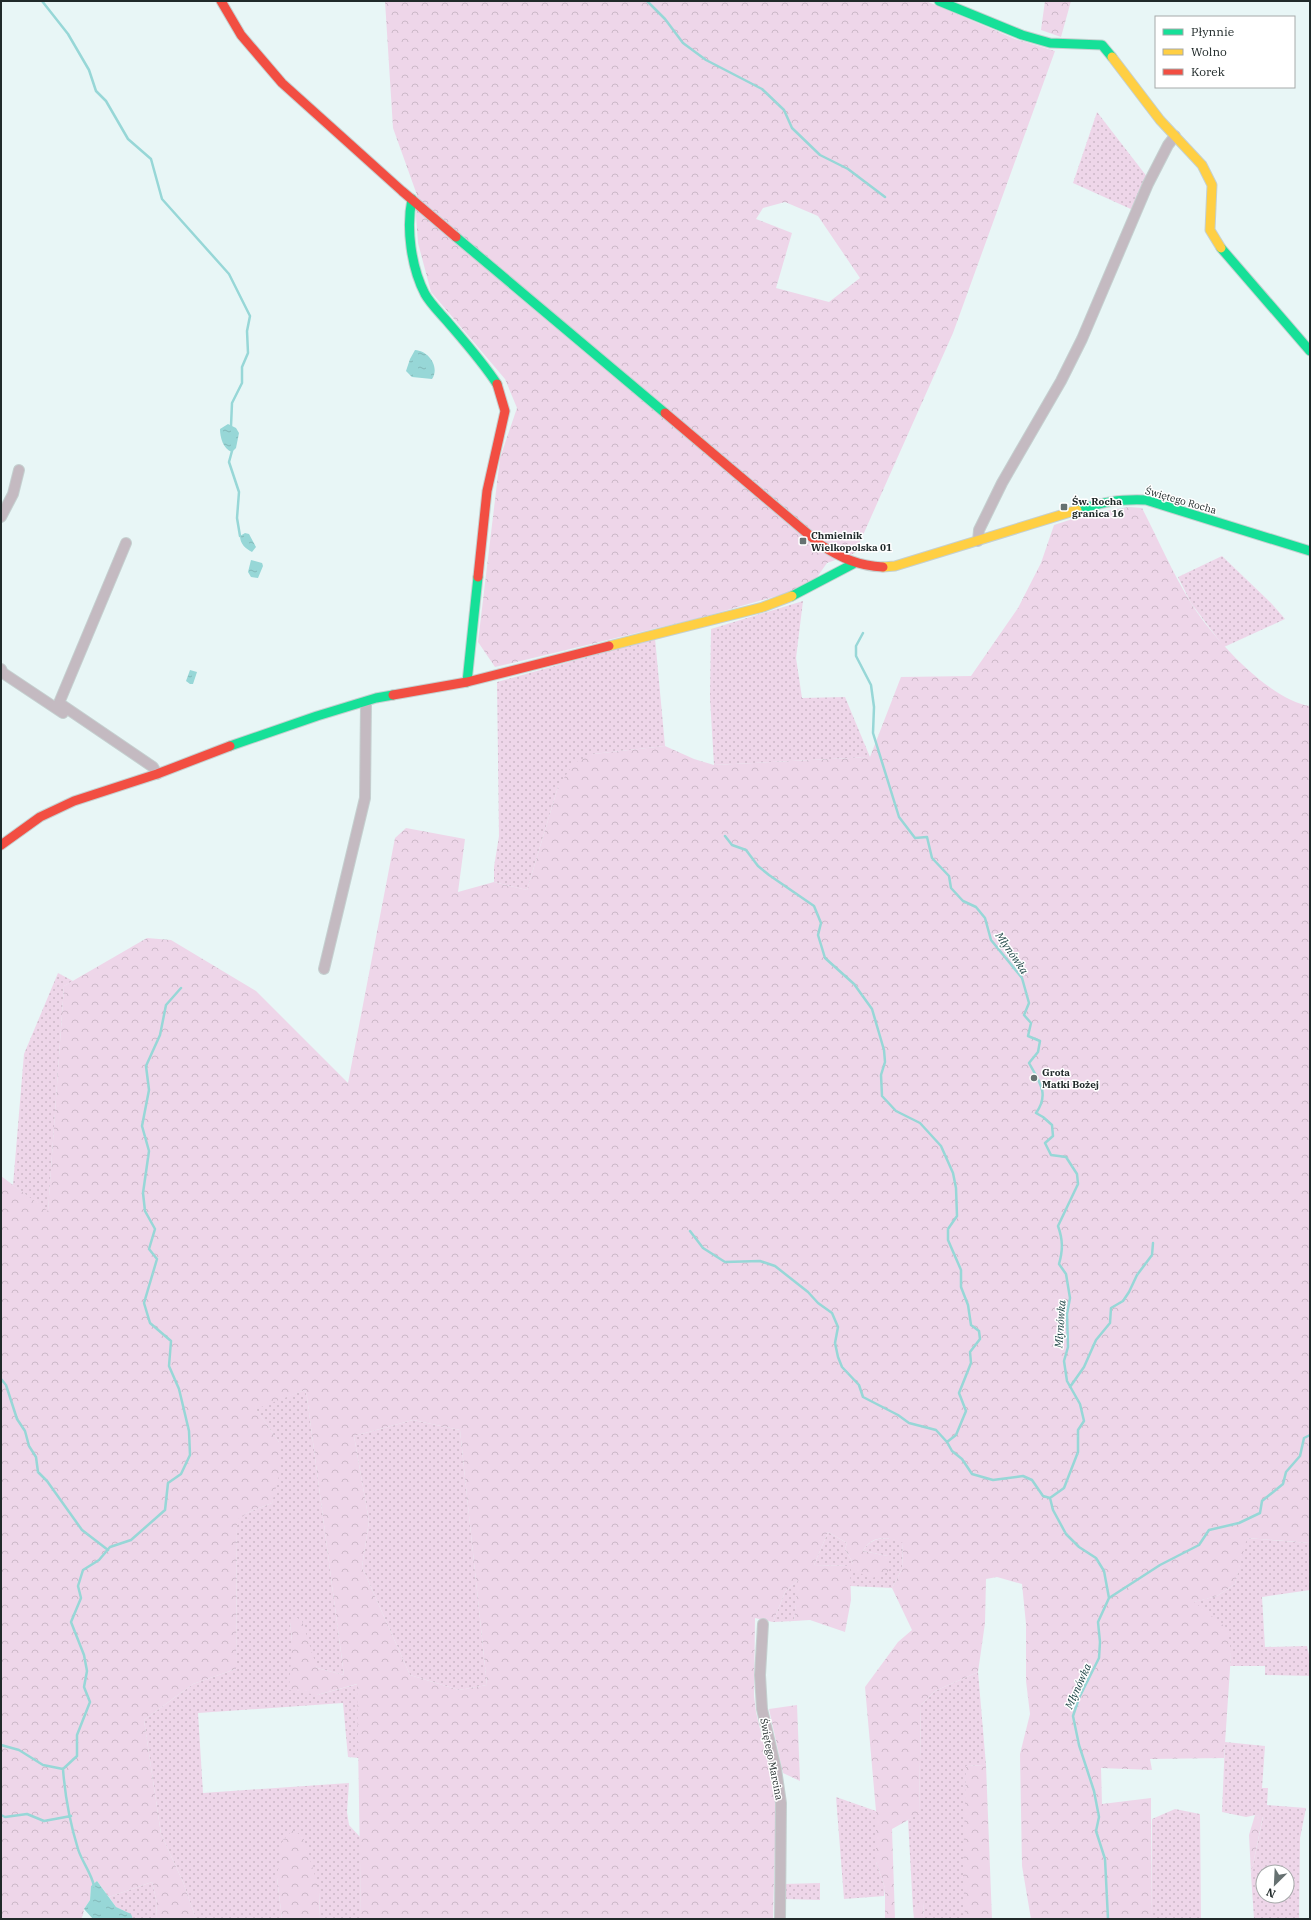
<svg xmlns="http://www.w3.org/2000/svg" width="1311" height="1920" font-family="'IBM Plex Serif',serif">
<defs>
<pattern id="grass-dots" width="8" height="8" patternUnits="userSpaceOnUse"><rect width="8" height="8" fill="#eed6e9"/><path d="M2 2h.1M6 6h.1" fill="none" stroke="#ccb8c8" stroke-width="1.8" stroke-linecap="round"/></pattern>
<pattern id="forest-crowns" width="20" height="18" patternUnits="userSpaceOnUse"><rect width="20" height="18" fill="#eed6e9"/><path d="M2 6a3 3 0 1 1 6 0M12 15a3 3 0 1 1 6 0" fill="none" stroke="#ccb8c8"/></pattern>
<pattern id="water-ripples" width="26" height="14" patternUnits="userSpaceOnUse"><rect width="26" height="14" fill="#97d7d7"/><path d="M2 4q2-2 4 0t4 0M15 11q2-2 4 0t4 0" fill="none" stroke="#82b9b9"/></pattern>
</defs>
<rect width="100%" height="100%" fill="#e8f6f6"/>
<path fill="url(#grass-dots)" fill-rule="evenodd" d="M 1097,112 L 1148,178 L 1133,210 L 1073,183 Z
M 1222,556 L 1271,603 L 1285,619 L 1224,647 L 1191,603 L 1178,577 Z
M 803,601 L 796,658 L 802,698 L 845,697 L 870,757 L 714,765 L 710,698 L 711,629 Z
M 655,638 L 665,746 L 593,754 L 558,787 L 527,890 L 494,882 L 494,867 L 499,836 L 497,682 Z
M 58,973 L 73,981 L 64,986 L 48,1212 L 13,1185 L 24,1054 Z
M 305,1390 L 307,1397 L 344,1675 L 317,1668 L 310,1652 L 290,1622 L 292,1641 L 317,1695 L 358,1684 L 359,1758 L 348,1757 L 343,1703 L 198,1713 L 203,1793 L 349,1783 L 347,1812 L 349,1825 L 360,1837 L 361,1919 L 319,1919 L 320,1892 L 277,1878 L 282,1919 L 196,1919 L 183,1882 L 161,1834 L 144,1720 L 193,1684 L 236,1669 L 237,1519 L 249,1512 L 272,1503 L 279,1442 L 255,1408 Z
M 413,1420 L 460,1430 L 487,1685 L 459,1690 L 410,1675 L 362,1567 L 369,1521 L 354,1436 Z
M 828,1532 L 847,1543 L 845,1549 L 853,1563 L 850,1566 L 888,1556 L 863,1551 C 871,1536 888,1536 903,1542 L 902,1569 L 892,1588 L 850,1586 L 849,1566 L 814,1565 Z
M 1246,1538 L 1310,1543 L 1310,1590 L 1262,1597 L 1265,1647 L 1307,1646 L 1310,1659 L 1310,1676 L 1265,1675 L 1265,1666 L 1230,1666 L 1231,1654 L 1193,1602 L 1217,1596 L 1235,1584 Z
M 799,1579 L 794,1621 L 773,1622 L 785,1592 Z
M 978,1672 L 986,1765 L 966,1766 L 965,1919 L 924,1919 L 923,1902 L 913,1909 L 908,1820 L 919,1813 L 921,1705 L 935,1691 Z
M 1225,1742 L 1265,1746 L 1262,1788 L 1268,1788 L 1267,1805 L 1306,1808 L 1300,1838 L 1299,1919 L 1254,1919 L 1251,1874 L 1263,1817 L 1255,1815 L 1246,1817 L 1222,1812 ZM 1263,1872 L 1287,1872 L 1287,1896 L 1263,1896 Z
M 836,1797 L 876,1811 L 876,1862 L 885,1888 L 884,1896 L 844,1899 Z
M 1175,1809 L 1200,1814 L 1201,1919 L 1151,1919 L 1152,1819 Z
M 152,1882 L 157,1903 L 156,1919 L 133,1919 L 130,1914 L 116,1907 L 109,1897 Z
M 820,1883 L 820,1900 L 783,1899 L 784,1884 Z"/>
<path fill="url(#forest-crowns)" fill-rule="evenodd" d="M 385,1 L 926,1 L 1015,39 L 1055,51 L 953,333 L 855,553 L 827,563 L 815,580 L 787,593 L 703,617 L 495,667 L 478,642 L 500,458 L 517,408 L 505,379 L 431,292 L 418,243 L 416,216 L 417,195 L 393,128 ZM 785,202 L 818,216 L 860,278 L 829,302 L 776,288 L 792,233 L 756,219 L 763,208 Z
M 1045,1 L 1071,1 L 1061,37 L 1041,30 Z
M 1129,507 L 1142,508 C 1158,539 1172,572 1191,603 C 1212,637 1269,700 1310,706 L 1310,1543 L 1247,1538 L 1235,1584 L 1217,1596 L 1194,1602 L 1228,1629 L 1231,1654 L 1224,1758 L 1150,1759 L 1152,1770 L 1101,1768 L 1102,1804 L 1151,1798 L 1151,1919 L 1031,1919 L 1022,1866 L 1020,1754 L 1030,1714 L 1026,1681 L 1026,1624 L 1022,1584 L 997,1577 L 986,1579 L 985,1623 L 978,1672 L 935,1691 L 921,1705 L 919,1814 L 892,1829 L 895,1919 L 885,1919 L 885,1888 L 876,1862 L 876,1811 L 865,1687 L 898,1642 L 912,1630 L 892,1588 L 902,1569 L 903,1543 C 888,1536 871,1535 863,1551 L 888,1556 L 888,1572 L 870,1579 L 850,1567 L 851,1600 L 845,1632 L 810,1620 L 794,1621 L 798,1580 L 785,1592 L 773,1622 L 755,1618 L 754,1696 L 756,1712 L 773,1783 L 776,1806 L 773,1919 L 361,1919 L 357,1684 L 317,1695 L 289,1690 L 292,1641 L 290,1622 L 294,1616 L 302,1621 L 317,1668 L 344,1675 L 307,1397 L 305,1390 L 256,1409 L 279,1442 L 279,1476 L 272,1503 L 249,1512 L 237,1520 L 236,1669 L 193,1684 L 144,1720 L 161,1834 L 183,1882 L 196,1919 L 156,1919 L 157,1903 L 152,1882 L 109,1897 L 97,1881 L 91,1886 L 90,1900 L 84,1909 L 83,1915 L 81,1919 L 1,1919 L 1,1176 L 48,1211 L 64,986 L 147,938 L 171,940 L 256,991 L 348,1083 L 395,838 L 406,828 L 465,839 L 458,892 L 494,882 L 527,890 L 558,787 L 574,763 L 593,754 L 665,746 L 694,759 L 714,765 L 870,757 L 901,677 L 971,676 L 1018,608 L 1041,563 L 1054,525 L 1088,514 ZM 413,1420 L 460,1430 L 487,1685 L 459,1690 L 410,1675 L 362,1567 L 369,1521 L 354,1436 ZM 828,1532 L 847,1543 L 845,1549 L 853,1563 L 849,1566 L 814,1565 Z
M 797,1705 L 800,1781 L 783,1773 L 769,1709 Z
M 986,1765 L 992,1919 L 965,1919 L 963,1873 L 966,1766 Z
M 1255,1815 L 1263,1816 L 1251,1874 L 1249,1835 Z
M 293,1830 L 303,1837 L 320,1892 L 319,1919 L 282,1919 L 277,1878 L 282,1841 Z
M 923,1901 L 924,1919 L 914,1919 L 913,1909 Z"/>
<path fill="url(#water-ripples)" d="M 415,350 C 429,351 440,367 432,379 L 412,377 L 406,371 L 410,359 Z
M 228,424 L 236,428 L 239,433 L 236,448 L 232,452 C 223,449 220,437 220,429 Z
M 245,533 L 249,534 L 256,547 L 252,552 C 246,549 240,544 240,536 Z
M 251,560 L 262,563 L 263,566 L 258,578 L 251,577 L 248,572 Z
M 190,670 L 197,672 L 193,684 L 190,684 L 186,681 Z
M 97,1881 L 116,1907 L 131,1914 L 133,1919 L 93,1919 L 84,1909 L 90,1900 L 91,1886 Z"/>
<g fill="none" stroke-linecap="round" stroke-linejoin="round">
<path stroke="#97d7d7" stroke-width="2.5" d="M 42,1 L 68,34 L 89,70 L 96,91 L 106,101 L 128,139 L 151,159 L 162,199 L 229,274 L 250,316 L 247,331 L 248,353 L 242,367 L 242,383 L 232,403 L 231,426
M 647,1 L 665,19 L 683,43 L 706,60 L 762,89 L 784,110 L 792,128 L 820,155 L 848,169 L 885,197
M 232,451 L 229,462 L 239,492 L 237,518 L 240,536
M 863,633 L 856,646 L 856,656 L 871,685 L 874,707 L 873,733 L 899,817 L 915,838 L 927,837 L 932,858 L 949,876 L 951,888 L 963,901 L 976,907 L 985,918 L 991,940 L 1022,978 L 1029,1003 L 1024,1015 L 1031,1023 L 1028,1036 L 1040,1041 L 1038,1052 L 1029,1063 C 1039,1081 1050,1094 1036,1113 L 1043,1117 L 1052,1125 L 1053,1136 L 1045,1143 L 1051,1155 L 1066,1157 L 1077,1174 L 1078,1184 L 1058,1226 C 1063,1240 1063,1250 1059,1264 L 1066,1274 L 1070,1298 L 1067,1314 L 1068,1347 L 1064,1361 L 1067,1381 L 1080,1404 L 1084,1421 L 1078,1430 L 1078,1452 L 1064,1488 L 1050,1498 L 1053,1510 L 1066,1534 L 1079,1547 L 1096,1558 L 1104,1571 L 1109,1598 L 1098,1622 L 1100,1642 L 1099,1658 L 1079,1698 L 1073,1716 L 1079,1745 L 1094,1791 L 1099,1817 L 1096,1831 L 1105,1859 L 1108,1919
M 725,836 L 732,845 L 746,850 L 758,866 L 769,875 L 814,906 L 821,923 L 818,935 L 825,958 L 854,984 L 872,1009 L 884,1050 L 885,1062 L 881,1075 L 882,1096 L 896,1111 L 920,1123 L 941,1146 L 953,1173 L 956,1188 L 957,1216 L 948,1229 L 948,1240 L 961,1270 L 961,1287 L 968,1305 L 971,1325 L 979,1331 L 980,1339 L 970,1352 L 971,1363 L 959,1393 L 966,1411 L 956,1435 L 947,1442 L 952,1451 L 962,1459 L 972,1474 L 993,1480 L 1023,1476 L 1032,1480 L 1043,1496 L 1050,1498
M 690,1231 L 703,1248 L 725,1262 L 760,1261 L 775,1266 L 808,1292 L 818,1303 L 832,1313 L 838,1327 L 835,1343 L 838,1357 L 842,1367 L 859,1385 L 863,1397 L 898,1415 L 909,1423 L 936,1430 L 947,1442
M 1,1379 L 6,1385 L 17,1419 L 25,1431 L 29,1446 L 36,1457 L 38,1472 L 47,1481 L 82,1530 L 108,1550
M 1070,1387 L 1084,1367 L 1096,1340 L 1110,1323 L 1111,1308 L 1123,1301 L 1129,1292 L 1137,1275 L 1152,1255 L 1153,1243
M 1109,1598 L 1160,1565 L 1199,1545 L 1209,1530 L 1239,1523 L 1260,1513 L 1262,1501 L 1283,1484 L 1286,1472 L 1300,1456 L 1304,1438 L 1310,1435
M 1,1745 L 19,1750 L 43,1765 L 63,1769
M 1,1815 L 5,1817 L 27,1814 L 44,1821 L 71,1816
M 94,1886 C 91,1872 82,1862 78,1849 C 70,1823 65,1796 63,1769 L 77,1756 L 77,1735 L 90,1702 L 84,1687 L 87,1671 L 84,1655 L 71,1622 L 81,1598 L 78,1586 L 83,1570 L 99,1560 L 110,1547 L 131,1540 L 165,1510 L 168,1483 L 181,1474 L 190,1455 L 189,1431 L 179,1389 L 169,1366 L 171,1341 L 150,1323 L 144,1303 L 157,1259 L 149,1249 L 155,1229 L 145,1211 L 143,1193 L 149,1151 L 142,1126 L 149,1090 L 146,1066 L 160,1035 L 166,1005 L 181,988"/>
<defs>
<path id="street" d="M 1,517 L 13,494 L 19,470
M 978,541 L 979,530 L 1002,483 L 1061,381 L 1082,339 L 1148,184 L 1168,145 L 1175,136
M 126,543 L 59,703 L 153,767 L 157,774
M 1,669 L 3,673 L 63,713
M 324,969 L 365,798 L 366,702
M 763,1624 L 760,1675 L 762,1709 L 776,1769 L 781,1803 L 780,1919"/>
<path id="fast" d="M 939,1 L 1022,35 L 1050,43 L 1102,45 L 1112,57
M 412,199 C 406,228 411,267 425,294 C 430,303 439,312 446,320 C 464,341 482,361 497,384
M 456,237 L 665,413
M 1221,248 L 1310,351
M 1077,510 C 1104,502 1118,499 1146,500 L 1310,551
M 792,596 L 853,564
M 467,682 L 478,577
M 230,746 L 317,716 L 376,698 L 393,695"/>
<path id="slow" d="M 1112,57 L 1160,120 L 1202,165 L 1212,185 L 1210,230 L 1221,248
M 883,567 L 895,566 L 1077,510
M 609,646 L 763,607 L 792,596"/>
<path id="jam" d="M 221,1 L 241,35 L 282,83 L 402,191 L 456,237
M 665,413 L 821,545 C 841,558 859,566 883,567
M 478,577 L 487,491 L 505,411 L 497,384
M 393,695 L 467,682 L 609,646
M 1,845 L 40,817 L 74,801 L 157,774 L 230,746"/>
</defs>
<use href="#street" stroke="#c5d0d0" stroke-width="12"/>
<use href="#fast" stroke="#c5d0d0" stroke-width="11"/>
<use href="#slow" stroke="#c5d0d0" stroke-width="11"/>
<use href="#jam" stroke="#c5d0d0" stroke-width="11"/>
<use href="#street" stroke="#c4bac1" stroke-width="10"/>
<use href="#fast" stroke="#16e098" stroke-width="9"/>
<use href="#slow" stroke="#ffcf43" stroke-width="9"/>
<use href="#jam" stroke="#f24e42" stroke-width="9"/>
</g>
<g fill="#667171" stroke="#fff" stroke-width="1.5">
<rect x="1060" y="503" width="8" height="8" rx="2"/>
<rect x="799" y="537" width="8" height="8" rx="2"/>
<circle cx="1034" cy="1078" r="4"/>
</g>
<g text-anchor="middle" stroke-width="3" stroke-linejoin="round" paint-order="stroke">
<g font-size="10" fill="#202a2a" stroke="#fff">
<text transform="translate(1181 500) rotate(16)" y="4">Świętego Rocha</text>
<text transform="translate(772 1759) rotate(79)" y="4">Świętego Marcina</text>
</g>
<g font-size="10" font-weight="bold" fill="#202a2a" stroke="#fff" text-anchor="start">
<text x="1072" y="505">Św. Rocha<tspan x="1072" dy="12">granica 16</tspan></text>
<text x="811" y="539">Chmielnik<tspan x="811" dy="12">Wielkopolska 01</tspan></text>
<text x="1042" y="1076">Grota<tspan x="1042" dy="12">Matki Bożej</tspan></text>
</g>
<g font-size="11" font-style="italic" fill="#153e3f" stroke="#fff">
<text transform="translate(1012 953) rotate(55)" y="4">Młynówka</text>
<text transform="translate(1060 1324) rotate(-86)" y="4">Młynówka</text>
<text transform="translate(1078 1686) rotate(-66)" y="4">Młynówka</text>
</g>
</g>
<rect width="1311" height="1920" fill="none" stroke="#202a2a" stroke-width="4"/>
<rect x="1155" y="16" width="140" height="72" fill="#ffffff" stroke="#a6aaaa"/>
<rect x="1163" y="29" width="20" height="6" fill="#16e098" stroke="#a6aaaa"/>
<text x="1191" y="36" font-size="12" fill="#202a2a">Płynnie</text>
<rect x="1163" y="49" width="20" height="6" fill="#ffcf43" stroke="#a6aaaa"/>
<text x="1191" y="56" font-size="12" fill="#202a2a">Wolno</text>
<rect x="1163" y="69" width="20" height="6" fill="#f24e42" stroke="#a6aaaa"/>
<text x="1191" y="76" font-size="12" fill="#202a2a">Korek</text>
<g transform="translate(1275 1884) rotate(204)"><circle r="19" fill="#ffffff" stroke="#a6aaaa"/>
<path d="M0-3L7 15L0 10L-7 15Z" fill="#667171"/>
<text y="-6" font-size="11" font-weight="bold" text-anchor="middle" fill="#202a2a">N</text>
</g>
</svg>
